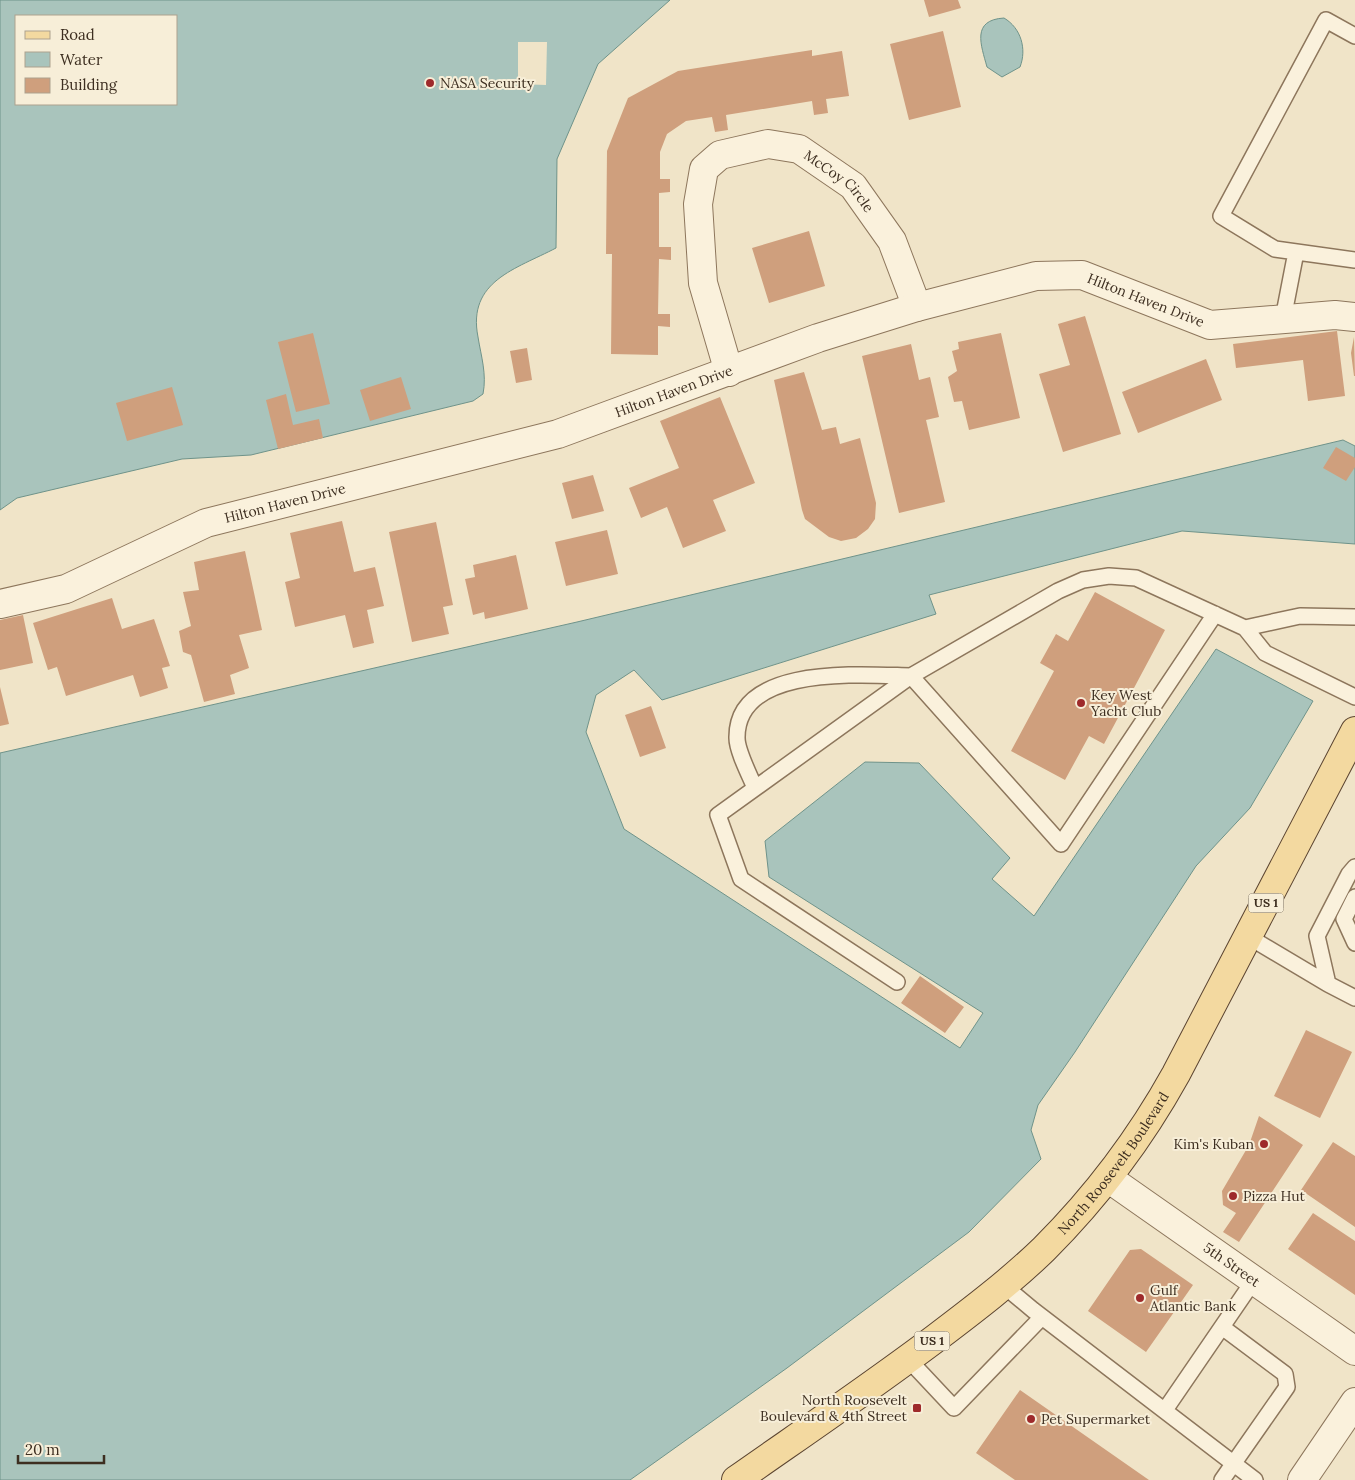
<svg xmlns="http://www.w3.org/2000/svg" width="1355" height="1480" font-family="Lora,serif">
<rect width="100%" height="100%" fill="#f0e4c8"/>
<path fill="#a9c4bc" stroke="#6f938a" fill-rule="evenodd" d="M 0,0 L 670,0 L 598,64 L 557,159 L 556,248 C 516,269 467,281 478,337 C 481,356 487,374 483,394 L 473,401 L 251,455 L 182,459 L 17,498 L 0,510 ZM 16,16 L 176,16 L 176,104 L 16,104 Z
M 1004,18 C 1021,28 1027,49 1020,67 L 1002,77 L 987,67 C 981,45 971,20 1004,18 Z
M 1343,440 L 1355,446 L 1355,544 L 1182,531 L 929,595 L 936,614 L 662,700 L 634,670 L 596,695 L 586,732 L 624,829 L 960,1048 L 983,1013 L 769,877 L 765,841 L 865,762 L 919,763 L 1010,858 L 992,879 L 1034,916 L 1216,649 L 1313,701 L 1250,808 L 1196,866 L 1075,1052 L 1038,1105 L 1031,1130 L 1041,1159 L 969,1232 L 787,1368 L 630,1480 L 0,1480 L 0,753 L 577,622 Z"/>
<path fill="#f0e4c8" d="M 518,42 L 547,42 L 546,85 L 518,84 Z"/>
<path fill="#cf9f7d" d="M 924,0 L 958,0 L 961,8 L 929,17 Z
M 943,31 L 961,107 L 909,120 L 890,44 Z
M 812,50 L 812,56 L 842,51 L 849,96 L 826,99 L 828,113 L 814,115 L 812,101 L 726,115 L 728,130 L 715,132 L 712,117 L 686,121 L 667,134 L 660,152 L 660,179 L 670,179 L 670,192 L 659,193 L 659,247 L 671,247 L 671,260 L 659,259 L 658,314 L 670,314 L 670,327 L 658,326 L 658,355 L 611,354 L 612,254 L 606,254 L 607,151 L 628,98 L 678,71 Z
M 809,231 L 825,286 L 769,303 L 752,248 Z
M 1085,316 L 1121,434 L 1063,452 L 1039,374 L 1070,365 L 1058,324 Z
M 1337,331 L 1345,396 L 1308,401 L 1303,360 L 1236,368 L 1233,344 Z
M 313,333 L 330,404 L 296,412 L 278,342 Z
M 1001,333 L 1020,418 L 969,430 L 962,401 L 954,402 L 948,377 L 957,371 L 952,351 L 959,349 L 958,342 Z
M 1354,337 L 1355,376 L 1354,376 L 1351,353 Z
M 911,344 L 919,380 L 930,377 L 939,417 L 926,420 L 945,502 L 899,513 L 862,356 Z
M 527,348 L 532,380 L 516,383 L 510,351 Z
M 1206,359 L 1222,400 L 1138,433 L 1122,392 Z
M 804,372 L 822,430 L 836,427 L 840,444 L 860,438 L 876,503 L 875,519 L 868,529 L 856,538 L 841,541 L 829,537 L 805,519 L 802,510 L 774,380 Z
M 401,377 L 411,409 L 370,421 L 360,390 Z
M 172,387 L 183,425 L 127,441 L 116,403 Z
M 286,394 L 293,425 L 319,419 L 323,438 L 278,449 L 266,400 Z
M 720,397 L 755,483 L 713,500 L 726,531 L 683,548 L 667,507 L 641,518 L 629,488 L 679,468 L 660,421 Z
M 1336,447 L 1355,458 L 1355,467 L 1346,481 L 1323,468 Z
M 593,475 L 604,511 L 572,519 L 562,483 Z
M 342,521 L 354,572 L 375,567 L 384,606 L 367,610 L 374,643 L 353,648 L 345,615 L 295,627 L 285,582 L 300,578 L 290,533 Z
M 436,522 L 453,605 L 443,607 L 449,634 L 412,642 L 389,532 Z
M 607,530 L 618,574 L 566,586 L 555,542 Z
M 245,551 L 262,630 L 239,635 L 249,668 L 230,675 L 235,694 L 204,702 L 191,655 L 183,652 L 179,631 L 191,626 L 183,592 L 199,590 L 194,562 Z
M 516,555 L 528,609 L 485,619 L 484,612 L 473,615 L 465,579 L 475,577 L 473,565 Z
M 1095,592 L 1165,630 L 1104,744 L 1089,736 L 1065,780 L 1011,751 L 1054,671 L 1040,663 L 1056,634 L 1068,641 Z
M 112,598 L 122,629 L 154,619 L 170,666 L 162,668 L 168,688 L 140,697 L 133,675 L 66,696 L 57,667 L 48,670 L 33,623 Z
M 23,615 L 33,663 L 0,670 L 0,620 Z
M 0,687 L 9,724 L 0,726 Z
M 651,706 L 666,748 L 640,757 L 625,715 Z
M 920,976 L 964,1007 L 945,1033 L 901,1003 Z
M 1306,1030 L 1352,1052 L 1320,1118 L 1274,1096 Z
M 1259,1116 L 1303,1145 L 1239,1242 L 1223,1232 L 1236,1213 L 1223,1205 L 1222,1191 L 1249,1145 Z
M 1333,1142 L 1355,1156 L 1355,1227 L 1301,1190 Z
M 1313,1213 L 1355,1241 L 1355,1295 L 1288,1249 Z
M 1141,1249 L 1193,1285 L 1146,1352 L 1088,1311 L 1130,1250 Z
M 1020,1390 L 1149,1480 L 1015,1480 L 976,1453 Z"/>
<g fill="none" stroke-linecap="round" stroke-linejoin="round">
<defs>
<path id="service" d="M 1355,36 L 1326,20 L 1221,216 L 1275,249 L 1355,260
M 1283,319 L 1296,252
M 1245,628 L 1300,616 L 1355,617
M 755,788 C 750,776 737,751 737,738 C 736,664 862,675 911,676 L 1061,844 L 1215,614
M 1355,867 L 1349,874 L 1317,936 L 1328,984 L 1355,998
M 1355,897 L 1344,919 L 1355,943
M 1249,937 L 1328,984
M 897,982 L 741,879 L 718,815 L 911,676 L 1058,591 L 1083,580 L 1109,576 L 1136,578 L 1245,628 L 1265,653 L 1355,697
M 1003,1285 L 1033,1310 L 1255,1480
M 908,1359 L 954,1408 L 1042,1317
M 1165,1410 L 1254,1280
M 1222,1480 L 1287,1387 L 1285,1374 L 1222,1327"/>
<g id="minor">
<path id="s1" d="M 729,372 L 703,283 L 698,204 L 704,169 L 720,155 L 768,144 L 799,149 L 853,186 L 892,241 L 917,307"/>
<path id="s2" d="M 0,604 L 66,589 L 206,523 L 558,434 L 818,338 L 917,307 L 1036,276 L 1082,275 L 1210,325 L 1335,315 L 1355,317"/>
<path d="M 1302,1480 L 1355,1402"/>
</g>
<g id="tertiary">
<path id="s3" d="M 1108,1178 L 1355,1351"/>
</g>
<g id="primary">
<path id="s4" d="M 736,1480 C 803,1433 871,1387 936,1338 C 973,1310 1011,1281 1044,1249 C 1097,1196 1140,1139 1176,1074 L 1355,731"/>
</g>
</defs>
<use href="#service" stroke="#8d765c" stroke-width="18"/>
<use href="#minor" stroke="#8d765c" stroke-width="30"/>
<use href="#tertiary" stroke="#8d765c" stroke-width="30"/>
<use href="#primary" stroke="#5b4430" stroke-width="30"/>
<use href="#service" stroke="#faf1dc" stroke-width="15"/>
<use href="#minor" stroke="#faf1dc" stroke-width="28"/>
<use href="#tertiary" stroke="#faf1dc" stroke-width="28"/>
<use href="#primary" stroke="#f3d9a0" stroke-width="28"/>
</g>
<g fill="#9e2a2b" stroke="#f7eed8" stroke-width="2">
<circle cx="430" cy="83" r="5"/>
<circle cx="1081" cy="703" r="5"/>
<circle cx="1264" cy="1144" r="5"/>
<circle cx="1233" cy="1196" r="5"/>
<circle cx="1140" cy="1298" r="5"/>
<rect x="912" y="1403" width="10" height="10" rx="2.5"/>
<circle cx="1031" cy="1419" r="5"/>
</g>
<g text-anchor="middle" stroke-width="4" stroke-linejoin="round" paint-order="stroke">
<g fill="#f7eed8" stroke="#756857" stroke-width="1">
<rect x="1248.5" y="893.5" width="35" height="19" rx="4"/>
<rect x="914.5" y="1331.5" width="35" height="19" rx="4"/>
</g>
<g font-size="12" font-weight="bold" fill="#3d2e20">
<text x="1266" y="907">US 1</text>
<text x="932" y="1345">US 1</text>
</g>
<g font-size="14" fill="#3d2e20" stroke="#f7eed8" text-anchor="start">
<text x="440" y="88">NASA Security</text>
<text x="1091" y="700">Key West<tspan x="1091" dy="16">Yacht Club</tspan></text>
<text x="1254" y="1149" text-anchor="end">Kim's Kuban</text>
<text x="1243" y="1201">Pizza Hut</text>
<text x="1150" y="1295">Gulf<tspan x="1150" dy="16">Atlantic Bank</tspan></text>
<text x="907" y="1405" text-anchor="end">North Roosevelt<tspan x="907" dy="16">Boulevard &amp; 4th Street</tspan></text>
<text x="1041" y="1424">Pet Supermarket</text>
</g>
<g font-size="14" fill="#3d2e20" stroke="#f7eed8">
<text dy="5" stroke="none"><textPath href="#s1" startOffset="361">McCoy Circle</textPath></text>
<text dy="5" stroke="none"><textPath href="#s2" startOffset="1204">Hilton Haven Drive</textPath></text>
<text dy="5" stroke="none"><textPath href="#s2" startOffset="709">Hilton Haven Drive</textPath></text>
<text dy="5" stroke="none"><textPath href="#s2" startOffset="304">Hilton Haven Drive</textPath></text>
<text dy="5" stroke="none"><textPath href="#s4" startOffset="496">North Roosevelt Boulevard</textPath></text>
<text dy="5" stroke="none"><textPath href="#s3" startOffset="151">5th Street</textPath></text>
</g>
</g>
<rect x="15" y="15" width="162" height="90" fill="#f7eed8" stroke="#ada18e"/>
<rect x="25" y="31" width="25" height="8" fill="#f3d9a0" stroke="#ada18e"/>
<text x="60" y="40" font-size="15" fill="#3d2e20">Road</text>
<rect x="25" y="52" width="25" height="15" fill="#a9c4bc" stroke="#ada18e"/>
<text x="60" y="65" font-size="15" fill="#3d2e20">Water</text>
<rect x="25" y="78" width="25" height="15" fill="#cf9f7d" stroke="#ada18e"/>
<text x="60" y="90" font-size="15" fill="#3d2e20">Building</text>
<path d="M18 1455v8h86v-8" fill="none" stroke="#3d2e20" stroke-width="2.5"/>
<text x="25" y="1455" font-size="15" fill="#3d2e20" stroke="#f7eed8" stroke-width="4" paint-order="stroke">20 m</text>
</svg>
